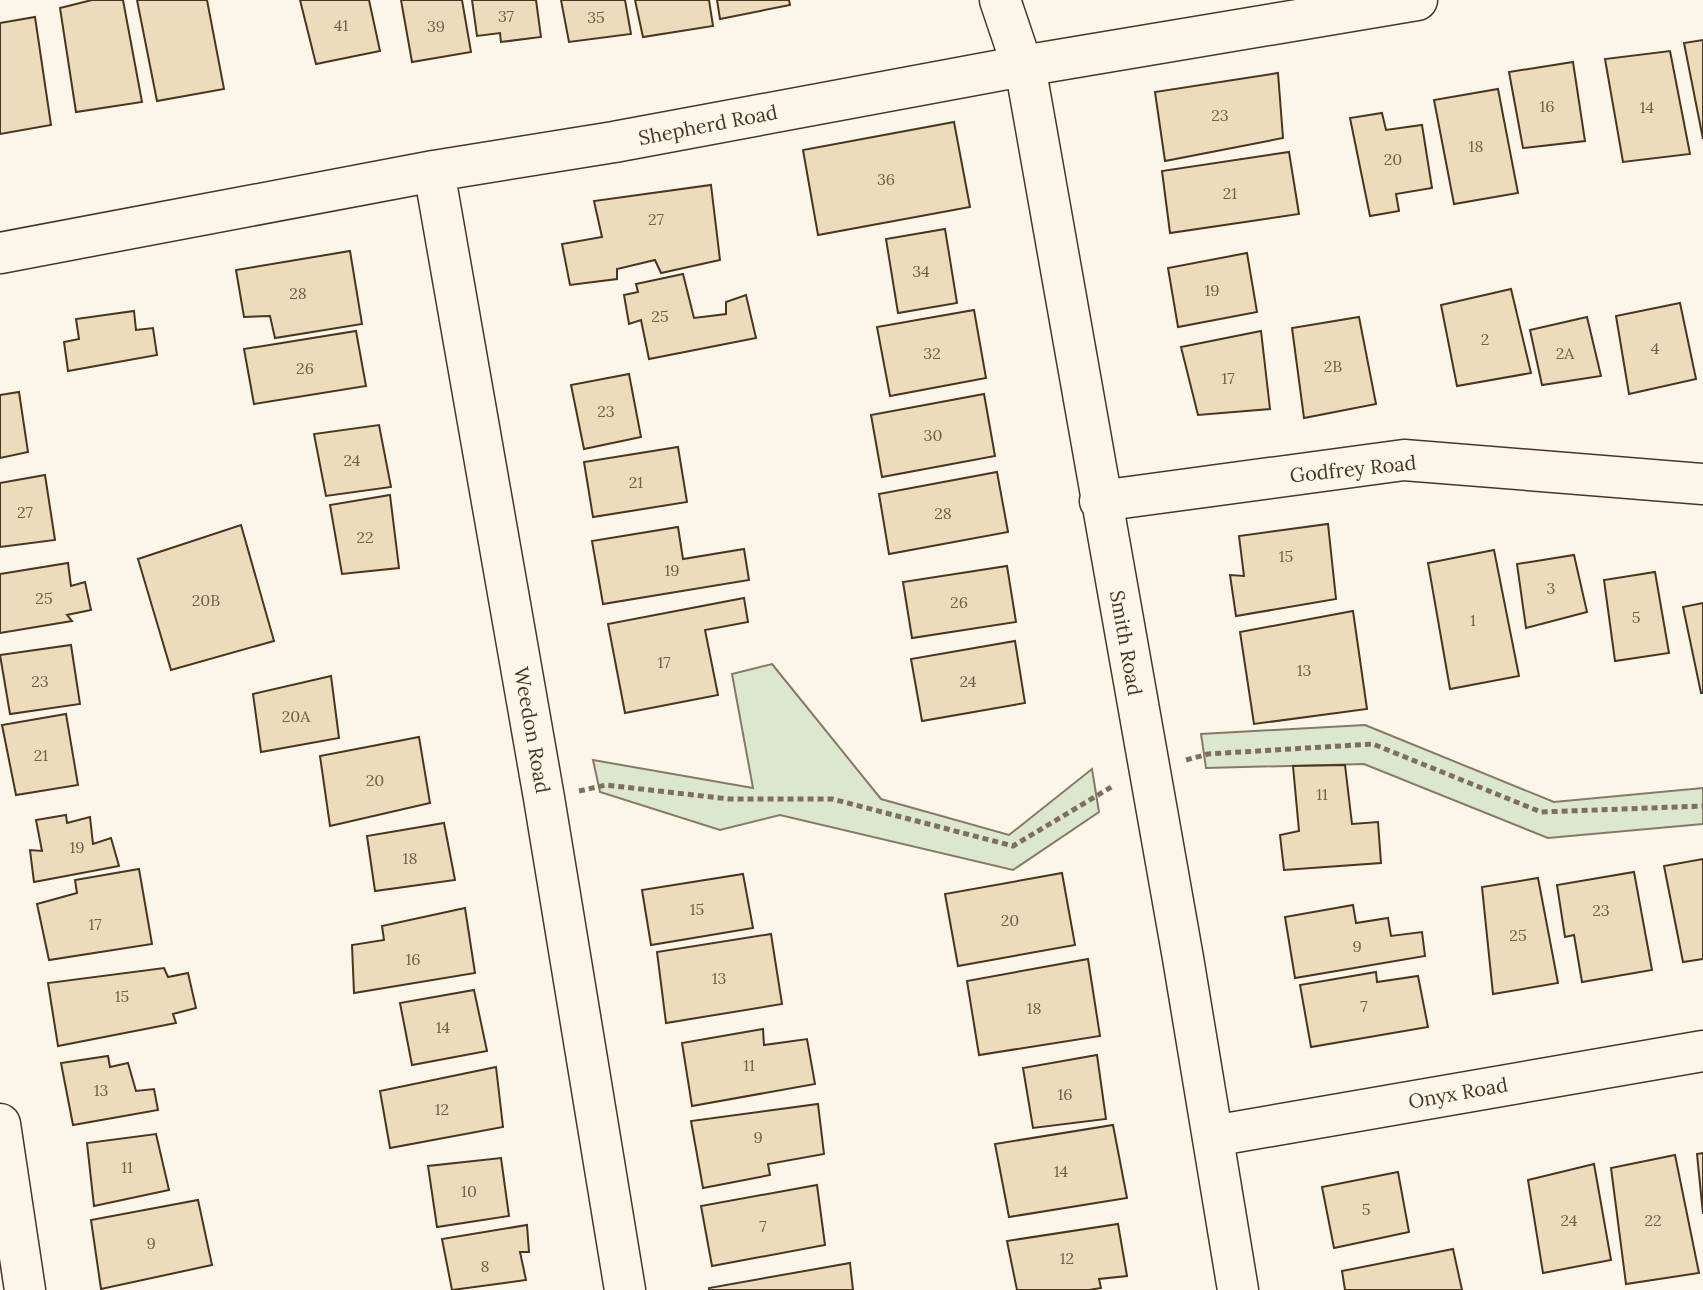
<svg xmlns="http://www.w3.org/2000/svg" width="1703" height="1290" font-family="Lora,serif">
<rect width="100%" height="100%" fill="#fbf6e9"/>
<path fill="#dce7d0" stroke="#887966" stroke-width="2" d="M 772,664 L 881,799 L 1009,835 L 1092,769 L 1099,812 L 1013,870 L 780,815 L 720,830 L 600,792 L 593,760 L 753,788 L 732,674 Z
M 1365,725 L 1554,802 L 1703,788 L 1703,824 L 1548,838 L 1364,764 L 1206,768 L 1201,734 Z"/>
<path fill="#ecdcbc" stroke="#4a3520" stroke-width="2" d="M 92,0 L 123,0 L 142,102 L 76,112 L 60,8 Z
M 137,0 L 207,0 L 224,89 L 157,101 Z
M 300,0 L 369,0 L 380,51 L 316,64 Z
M 401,0 L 462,0 L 471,52 L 412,62 Z
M 472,0 L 536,0 L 541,37 L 501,42 L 500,33 L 477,36 Z
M 561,0 L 625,0 L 631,34 L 569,42 Z
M 635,0 L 709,0 L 713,26 L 643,37 Z
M 717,0 L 789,0 L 790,5 L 720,19 Z
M 35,17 L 51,125 L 0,134 L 0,23 Z
M 1703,40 L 1703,139 L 1684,43 Z
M 1670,51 L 1690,154 L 1623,162 L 1605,59 Z
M 1573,62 L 1585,141 L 1523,148 L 1509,72 Z
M 1278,73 L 1283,138 L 1165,161 L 1155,92 Z
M 1498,89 L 1518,193 L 1454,204 L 1434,100 Z
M 1382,113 L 1386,130 L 1422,125 L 1432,188 L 1396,194 L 1399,211 L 1370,216 L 1350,118 Z
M 954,122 L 970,207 L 818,235 L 803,150 Z
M 1289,152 L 1299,214 L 1170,233 L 1162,171 Z
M 711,185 L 720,260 L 661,273 L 655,260 L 617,269 L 617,279 L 570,285 L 562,244 L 602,237 L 594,201 Z
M 945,229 L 957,303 L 898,313 L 886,239 Z
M 350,251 L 362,324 L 275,338 L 270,316 L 244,317 L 236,270 Z
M 1247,253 L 1257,312 L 1178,327 L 1168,268 Z
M 683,274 L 694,318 L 726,314 L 726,302 L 746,295 L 756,338 L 649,359 L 641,320 L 629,324 L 624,295 L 638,292 L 636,284 Z
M 1511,289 L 1531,373 L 1457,386 L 1441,305 Z
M 1680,303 L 1696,379 L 1629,394 L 1616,316 Z
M 974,310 L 986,378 L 890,396 L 877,327 Z
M 134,311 L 136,330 L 153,328 L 157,355 L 68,371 L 64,342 L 79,339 L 76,319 Z
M 1359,317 L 1376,404 L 1304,418 L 1292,328 Z
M 1587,317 L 1601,376 L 1542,385 L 1530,330 Z
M 356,331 L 366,386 L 254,404 L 244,349 Z
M 1261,331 L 1270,409 L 1198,415 L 1181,347 Z
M 629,374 L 641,437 L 584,449 L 571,385 Z
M 19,392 L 28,452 L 0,458 L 0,395 Z
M 984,394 L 995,456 L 882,477 L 871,415 Z
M 379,425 L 391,487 L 326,496 L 314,434 Z
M 678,447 L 687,502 L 593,517 L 584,462 Z
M 997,472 L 1008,532 L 889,554 L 879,494 Z
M 45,475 L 55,540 L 0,547 L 0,483 Z
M 390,495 L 399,568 L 342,574 L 330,505 Z
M 1328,524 L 1336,599 L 1236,616 L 1230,575 L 1244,576 L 1239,536 Z
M 241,525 L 274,641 L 171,670 L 138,559 Z
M 678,527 L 683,559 L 744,549 L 749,580 L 603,604 L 592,541 Z
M 1494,550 L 1519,676 L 1450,689 L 1428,563 Z
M 1574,555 L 1587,612 L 1526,628 L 1517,564 Z
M 68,563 L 71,586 L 85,582 L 91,610 L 67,615 L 72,621 L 0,633 L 0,574 Z
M 1007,566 L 1016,622 L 912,638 L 903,582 Z
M 1655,572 L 1669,653 L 1615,661 L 1604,580 Z
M 744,598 L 748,622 L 705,630 L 718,695 L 625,713 L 608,624 Z
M 1703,603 L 1703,693 L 1701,693 L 1683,607 Z
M 1353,611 L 1367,709 L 1254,724 L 1240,632 Z
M 1015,641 L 1025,703 L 922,721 L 911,659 Z
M 71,645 L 80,704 L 10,714 L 0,655 Z
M 331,676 L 339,738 L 261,752 L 253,694 Z
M 66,714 L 78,785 L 16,795 L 2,725 Z
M 419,737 L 430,803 L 330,826 L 320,756 Z
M 1345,765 L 1352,824 L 1378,822 L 1381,863 L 1284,870 L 1280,835 L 1299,831 L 1293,766 Z
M 66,815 L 67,823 L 90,817 L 93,844 L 111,838 L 119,866 L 34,882 L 30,850 L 42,851 L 36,820 Z
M 444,823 L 455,880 L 375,891 L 367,836 Z
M 1703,859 L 1703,959 L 1683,962 L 1664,866 Z
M 139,869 L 152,944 L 49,960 L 37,904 L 77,893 L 75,880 Z
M 1634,872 L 1652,970 L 1582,982 L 1574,935 L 1565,937 L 1557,885 Z
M 1062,873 L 1075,945 L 958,966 L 945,894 Z
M 743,874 L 753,928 L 651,945 L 642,890 Z
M 1538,878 L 1558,983 L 1493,994 L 1482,887 Z
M 1353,905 L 1356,923 L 1388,918 L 1391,936 L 1422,932 L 1425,956 L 1295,978 L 1285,917 Z
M 465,908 L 475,973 L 354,993 L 352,945 L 384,940 L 382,926 Z
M 771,934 L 782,1004 L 666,1023 L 657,952 Z
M 1088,959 L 1100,1036 L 979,1055 L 967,981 Z
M 164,968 L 168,977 L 188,973 L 196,1008 L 173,1014 L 176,1023 L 58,1046 L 48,983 Z
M 1376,972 L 1377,982 L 1418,976 L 1428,1027 L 1311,1047 L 1300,985 Z
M 474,990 L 487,1051 L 412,1065 L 400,1003 Z
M 763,1029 L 764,1045 L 807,1039 L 815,1084 L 692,1106 L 682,1043 Z
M 1097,1055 L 1106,1119 L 1033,1128 L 1023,1068 Z
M 108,1056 L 110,1067 L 128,1063 L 136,1091 L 154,1089 L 158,1110 L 73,1125 L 61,1063 Z
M 496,1067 L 503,1127 L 390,1148 L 380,1091 Z
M 818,1104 L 824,1154 L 768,1164 L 770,1175 L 703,1188 L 691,1121 Z
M 1113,1125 L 1127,1198 L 1009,1217 L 995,1144 Z
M 156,1134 L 169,1190 L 94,1206 L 87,1143 Z
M 1703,1153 L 1703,1214 L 1697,1154 Z
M 1675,1155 L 1699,1273 L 1626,1284 L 1611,1168 Z
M 501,1158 L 509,1216 L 437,1227 L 428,1166 Z
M 1594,1164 L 1611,1260 L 1543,1273 L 1528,1180 Z
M 1398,1172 L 1409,1232 L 1334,1248 L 1322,1187 Z
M 817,1185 L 825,1245 L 712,1266 L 701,1206 Z
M 198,1200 L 212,1265 L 101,1289 L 91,1220 Z
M 1118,1224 L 1127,1276 L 1099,1279 L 1101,1288 L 1089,1290 L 1017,1290 L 1007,1241 Z
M 527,1225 L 529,1252 L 520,1252 L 526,1280 L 452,1290 L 442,1239 Z
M 1453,1249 L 1462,1290 L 1345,1290 L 1342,1271 Z
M 850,1263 L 853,1290 L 709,1290 L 709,1288 Z"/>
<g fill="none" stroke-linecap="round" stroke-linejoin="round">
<defs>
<path id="minor" d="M 1000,0 L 1028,83 L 1183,958 L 1238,1290
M 434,171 L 544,798 L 625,1290
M 0,253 L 434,171 L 614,142 L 1023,66 L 1417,0
M 1100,501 L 1404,460 L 1703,484
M 0,1124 L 25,1290
M 1213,1136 L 1703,1051"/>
</defs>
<use href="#minor" stroke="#4a3520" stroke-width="43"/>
<path stroke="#7f6f5c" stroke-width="5" stroke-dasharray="6 4" stroke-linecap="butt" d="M 1186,760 L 1208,754 L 1373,744 L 1541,812 L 1703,806
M 579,791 L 606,785 L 729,799 L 832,799 L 1013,846 L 1113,786"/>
<use href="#minor" stroke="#fbf6e9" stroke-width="40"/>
</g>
<g text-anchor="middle" stroke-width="6" stroke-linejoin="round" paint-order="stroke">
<g font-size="16" fill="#725f47">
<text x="506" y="22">37</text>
<text x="596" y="23">35</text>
<text x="341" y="31">41</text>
<text x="436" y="32">39</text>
<text x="1547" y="112">16</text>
<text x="1647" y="113">14</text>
<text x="1220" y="121">23</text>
<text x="1476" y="152">18</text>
<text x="1393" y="165">20</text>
<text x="886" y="185">36</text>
<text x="1230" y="199">21</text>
<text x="656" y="225">27</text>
<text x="921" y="277">34</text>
<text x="1212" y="296">19</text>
<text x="298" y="299">28</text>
<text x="660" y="322">25</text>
<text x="1485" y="345">2</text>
<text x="1655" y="354">4</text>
<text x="932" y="359">32</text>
<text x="1565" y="359">2A</text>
<text x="1333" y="372">2B</text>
<text x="305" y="374">26</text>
<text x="1228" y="384">17</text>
<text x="606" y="417">23</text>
<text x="933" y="441">30</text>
<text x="352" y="466">24</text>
<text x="636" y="488">21</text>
<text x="25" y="518">27</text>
<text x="943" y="519">28</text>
<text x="365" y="543">22</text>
<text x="1286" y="562">15</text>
<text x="672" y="576">19</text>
<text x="1551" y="594">3</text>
<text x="44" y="604">25</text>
<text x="206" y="606">20B</text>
<text x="959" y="608">26</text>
<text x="1636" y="623">5</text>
<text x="1473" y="626">1</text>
<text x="664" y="668">17</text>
<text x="1304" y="676">13</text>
<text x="40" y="687">23</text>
<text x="968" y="687">24</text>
<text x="296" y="722">20A</text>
<text x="41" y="761">21</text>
<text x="375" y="786">20</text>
<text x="1322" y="800">11</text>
<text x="77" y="853">19</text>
<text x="410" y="864">18</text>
<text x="697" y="915">15</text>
<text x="1601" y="916">23</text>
<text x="1010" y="926">20</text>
<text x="95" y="930">17</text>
<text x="1518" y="941">25</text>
<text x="1357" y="952">9</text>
<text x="413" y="965">16</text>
<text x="719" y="984">13</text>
<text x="122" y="1002">15</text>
<text x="1364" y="1012">7</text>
<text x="1034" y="1014">18</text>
<text x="443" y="1033">14</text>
<text x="749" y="1071">11</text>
<text x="101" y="1096">13</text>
<text x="1065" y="1100">16</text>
<text x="442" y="1115">12</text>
<text x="758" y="1143">9</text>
<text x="127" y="1173">11</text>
<text x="1061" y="1177">14</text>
<text x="469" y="1197">10</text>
<text x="1366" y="1215">5</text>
<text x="1569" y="1226">24</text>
<text x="1653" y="1226">22</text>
<text x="763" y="1232">7</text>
<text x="151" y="1249">9</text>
<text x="1067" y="1264">12</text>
<text x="485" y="1272">8</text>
</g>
<g font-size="20" fill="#4a3520" stroke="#fbf6e9">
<text transform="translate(708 125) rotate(-11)" y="7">Shepherd Road</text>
<text transform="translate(1353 469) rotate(-6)" y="7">Godfrey Road</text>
<text transform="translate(1126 643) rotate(80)" y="7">Smith Road</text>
<text transform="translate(532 730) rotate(80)" y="7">Weedon Road</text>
<text transform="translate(1458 1093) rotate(-10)" y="7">Onyx Road</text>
</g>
</g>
</svg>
